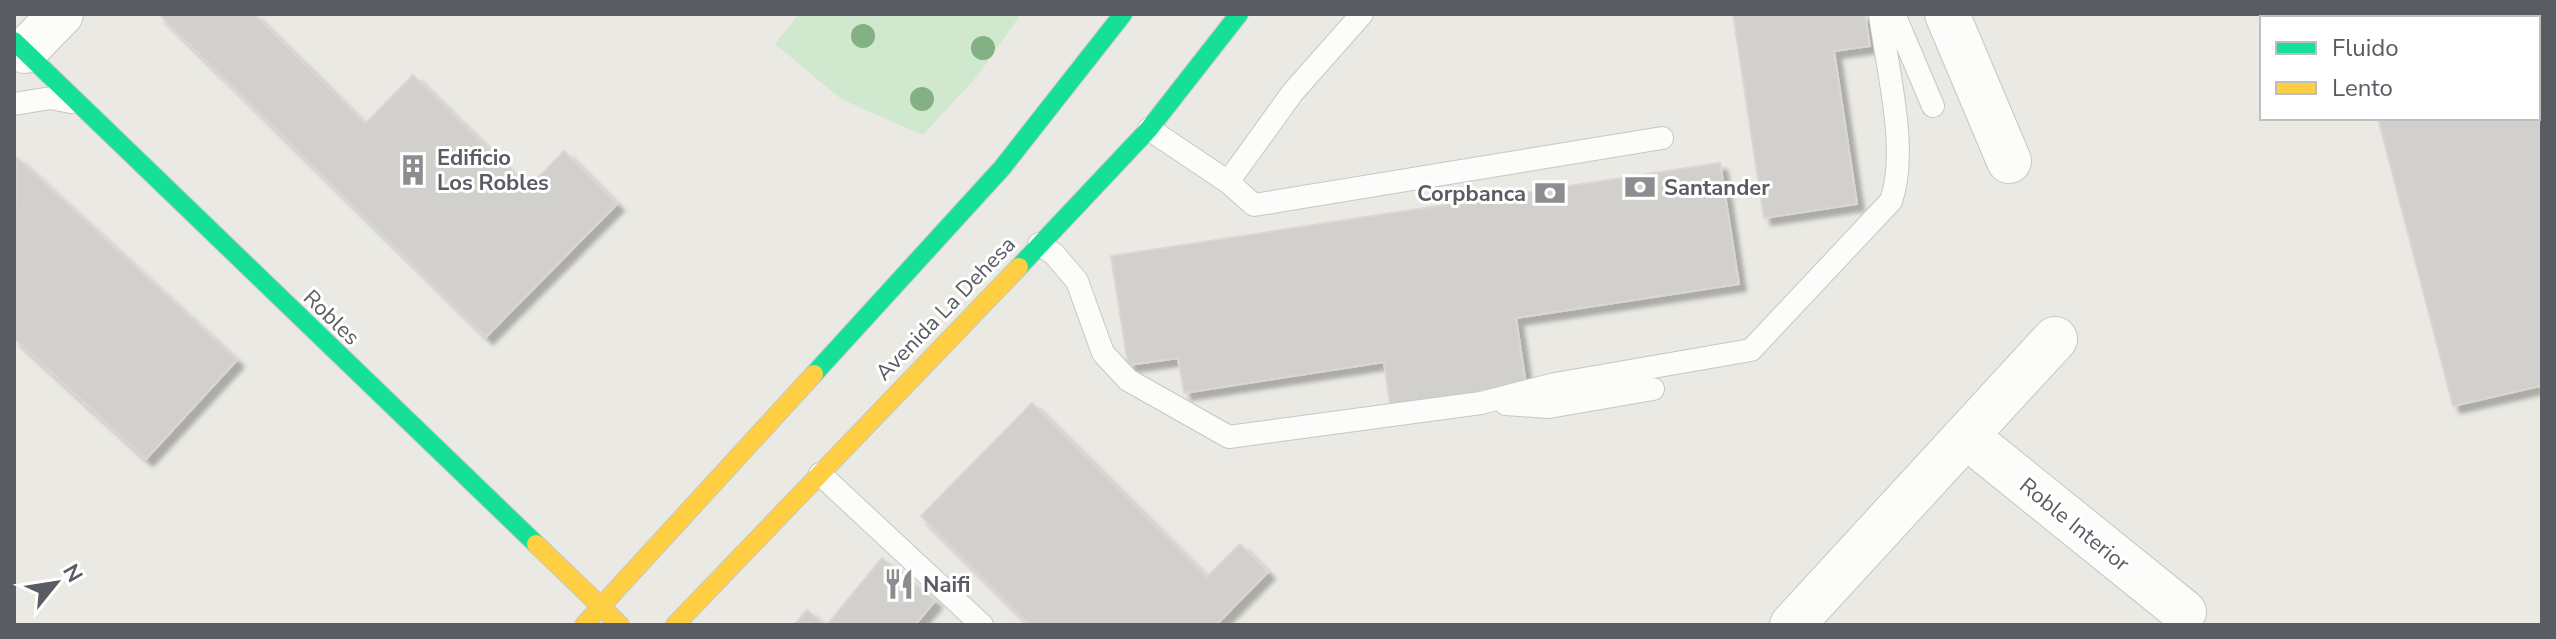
<svg xmlns="http://www.w3.org/2000/svg" width="2556" height="639" font-family="'Nunito Sans',sans-serif">
<defs>
<filter id="shadow"><feDropShadow dx="7" dy="7" stdDeviation="2" flood-color="#0004"/></filter>
</defs>
<rect width="100%" height="100%" fill="#eae9e3"/>
<path fill="#d0e8cd" d="M 799,14 L 1021,14 L 978,75 L 923,135 L 841,99 L 775,44 Z"/>
<path fill="#d1d0cd" stroke="#dad7d2" stroke-width="2" filter="url(#shadow)" d="M 159,14 L 254,14 L 365,124 L 413,75 L 528,188 L 564,151 L 617,204 L 486,337 Z
M 1733,14 L 1865,14 L 1870,46 L 1834,51 L 1857,204 L 1764,218 Z
M 2351,14 L 2511,14 L 2512,18 L 2352,18 Z
M 2538,117 L 2542,132 L 2542,392 L 2540,386 L 2453,406 L 2378,118 Z
M 16,157 L 237,360 L 146,459 L 14,338 Z
M 1720,163 L 1739,284 L 1516,318 L 1526,385 L 1390,405 L 1384,362 L 1184,393 L 1178,358 L 1128,365 L 1111,256 Z
M 1032,403 L 1207,577 L 1240,544 L 1268,572 L 1216,625 L 1030,625 L 921,516 Z
M 882,558 L 935,601 L 915,625 L 827,625 Z
M 807,610 L 825,625 L 794,625 Z"/>
<g fill="none" stroke-linecap="round" stroke-linejoin="round">
<defs>
<path id="lane" d="M 1894,14 L 1933,106
M 14,104 L 51,98 L 71,102
M 1149,129 L 1228,182 L 1254,205 L 1662,138
M 1228,182 L 1293,92 L 1362,14
M 1039,244 L 1054,254 L 1077,281 L 1103,353 L 1128,380 L 1229,437 L 1481,403 L 1555,384 L 1751,350 L 1891,201 C 1909,150 1887,69 1880,14
M 1506,404 L 1549,407 L 1653,389
M 820,474 L 982,625"/>
<path id="street" d="M 1947,14 L 2009,161
M 25,51 L 61,14
M 1966,436 L 2184,612
M 1792,625 L 2055,339"/>
<path id="fast" d="M 14,41 L 536,544
M 1019,267 L 1149,129 L 1239,14
M 814,374 L 1002,168 L 1123,14"/>
<path id="slow" d="M 536,544 L 620,625
M 584,625 L 814,374
M 675,625 L 1019,267"/>
</defs>
<use href="#lane" stroke="#c6c7c5" stroke-width="24"/>
<use href="#street" stroke="#c6c7c5" stroke-width="46"/>
<use href="#fast" stroke="#c8c8c8" stroke-width="20"/>
<use href="#slow" stroke="#c8c8c8" stroke-width="20"/>
<use href="#lane" stroke="#fcfcfb" stroke-width="22"/>
<use href="#street" stroke="#fcfcfb" stroke-width="44"/>
<use href="#fast" stroke="#16e098" stroke-width="18"/>
<use href="#slow" stroke="#ffcf43" stroke-width="18"/>
</g>
<g fill="#83b183">
<circle cx="863" cy="36" r="12"/>
<circle cx="983" cy="48" r="12"/>
<circle cx="922" cy="99" r="12"/>
</g>
<defs>
<symbol id="building-bare" viewBox="-9 -9 18 18"><path d="M-4-6H4V6H1V3H-1V6H-4ZM-2.5-4.3h1.7v1.8h-1.7ZM.8-4.3h1.7v1.8H.8ZM-2.5-1h1.7V.8h-1.7ZM.8-1h1.7V.8H.8Z" fill="#8c8d8f" stroke="#fff" stroke-width="2.5" paint-order="stroke"/></symbol>
<symbol id="bank-bare" viewBox="-9 -9 18 18"><path d="M-6-4H6V4H-6ZM0-2.3a2.3 2.3 0 1 0 0 4.6a2.3 2.3 0 1 0 0-4.6Z" fill="#8c8d8f" stroke="#fff" stroke-width="2.5" paint-order="stroke"/></symbol>
<symbol id="restaurant-bare" viewBox="-9 -9 18 18"><path d="M-5-6h1v4h1v-4h1v4h1v-4h1v5L-1.5 .5V6h-2V.5L-5-1ZM5-6V6H3V1.5H1.5Q1.5-4 5-6Z" fill="#8c8d8f" stroke="#fff" stroke-width="2.5" paint-order="stroke"/></symbol>
</defs>
<g fill-rule="evenodd">
<use href="#building-bare" x="391" y="148" width="44" height="44"/>
<use href="#bank-bare" x="1618" y="165" width="44" height="44"/>
<use href="#bank-bare" x="1528" y="171" width="44" height="44"/>
<use href="#restaurant-bare" x="877" y="562" width="44" height="44"/>
</g>
<g text-anchor="middle" stroke-width="6" stroke-linejoin="round" paint-order="stroke">
<g font-size="22" font-weight="bold" fill="#595c62" stroke="#fff" text-anchor="start">
<text x="437" y="165">Edificio<tspan x="437" dy="25">Los Robles</tspan></text>
<text x="1664" y="195">Santander</text>
<text x="1526" y="201" text-anchor="end">Corpbanca</text>
<text x="923" y="592">Naifi</text>
</g>
<g font-size="22" fill="#595c62" stroke="#fff">
<text transform="translate(945 308) rotate(-46)" y="8">Avenida La Dehesa</text>
<text transform="translate(332 317) rotate(44)" y="8">Robles</text>
<text transform="translate(2075 524) rotate(39)" y="8">Roble Interior</text>
</g>
</g>
<rect width="2556" height="639" fill="none" stroke="#595c62" stroke-width="32"/>
<rect x="2260" y="16" width="280" height="104" fill="#ffffff" stroke="#bdbec0" stroke-width="2"/>
<rect x="2276" y="42" width="40" height="12" fill="#16e098" stroke="#bdbec0" stroke-width="2"/>
<text x="2332" y="56" font-size="24" fill="#595c62">Fluido</text>
<rect x="2276" y="82" width="40" height="12" fill="#ffcf43" stroke="#bdbec0" stroke-width="2"/>
<text x="2332" y="96" font-size="24" fill="#595c62">Lento</text>
<g transform="translate(56 583) rotate(60)" stroke="#ffffff" stroke-width="6" paint-order="stroke">
<path d="M0-6L14 30L0 20L-14 30Z" fill="#595c62"/>
<text y="-12" font-size="22" font-weight="bold" text-anchor="middle" fill="#595c62">N</text>
</g>
</svg>
